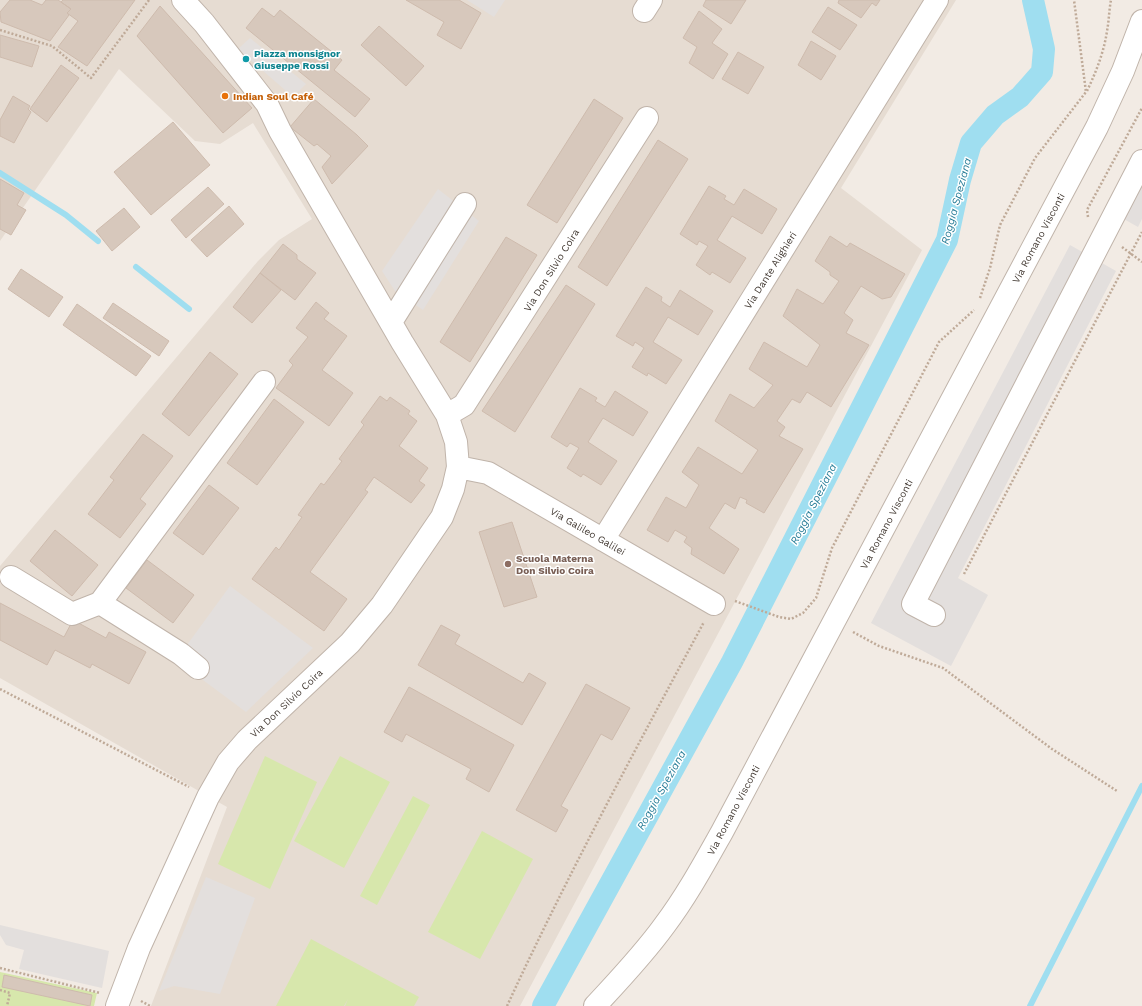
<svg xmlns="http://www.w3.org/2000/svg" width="1142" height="1006" font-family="'Work Sans',sans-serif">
<rect width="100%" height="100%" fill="#f2ebe4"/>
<path fill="#e6dcd2" d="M 0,0 L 956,0 L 841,188 L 922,250 L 520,1006 L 151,1006 L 227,807 L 0,678 L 0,566 L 258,261 L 279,240 L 312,219 L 253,123 L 220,144 L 195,141 L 119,69 L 0,241 Z"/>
<path fill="#d7e7ac" d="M 265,756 L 317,782 L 270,889 L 218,864 Z
M 340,756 L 390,782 L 344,868 L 294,841 Z
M 413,796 L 430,805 L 377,905 L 360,896 Z
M 482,831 L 533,859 L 480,959 L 428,932 Z
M 311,939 L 419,997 L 414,1006 L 345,1006 L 348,999 L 344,1006 L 276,1006 Z
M 0,972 L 97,993 L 94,1006 L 0,1006 Z"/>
<path fill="#e3dfdd" d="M 467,0 L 505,0 L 494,17 Z
M 250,38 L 306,84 L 293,97 L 238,49 Z
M 1142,179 L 1142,219 L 1138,227 L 1122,218 Z
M 438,189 L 479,221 L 423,310 L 395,291 L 382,271 Z
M 1070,245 L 1116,271 L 958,578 L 988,595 L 951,666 L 871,623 Z
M 230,586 L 313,648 L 246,712 L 176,660 Z
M 206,877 L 255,898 L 220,994 L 174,986 L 159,991 Z
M 0,925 L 109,951 L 102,988 L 19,969 L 24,950 L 6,945 L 0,935 Z"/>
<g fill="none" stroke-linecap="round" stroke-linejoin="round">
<path stroke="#9fdef0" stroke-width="6" d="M 0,173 L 66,215 L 98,241
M 136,267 L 189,309
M 1030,1006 L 1142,786"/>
<path stroke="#9fdef0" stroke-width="22" d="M 543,1006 L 732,662 L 947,240 L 960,180 L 971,143 L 995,115 L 1020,97 L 1042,72 L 1044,49 L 1033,0"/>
</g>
<path fill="#d7c8bc" stroke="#cebbad" d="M 10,0 L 30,0 L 42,5 L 46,0 L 58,0 L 71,9 L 67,13 L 69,15 L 50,41 L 1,22 L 0,12 Z
M 63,0 L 135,0 L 87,66 L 58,47 L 78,21 L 67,13 L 71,9 L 61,2 Z
M 406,0 L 459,0 L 481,13 L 461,49 L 437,35 L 444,22 Z
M 706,0 L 746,0 L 731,24 L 703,6 Z
M 839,0 L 880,0 L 876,6 L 872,3 L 861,18 L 838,3 Z
M 160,6 L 252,108 L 223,133 L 137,36 Z
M 828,7 L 857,25 L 840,50 L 812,32 Z
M 262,8 L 274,17 L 280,10 L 342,60 L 334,70 L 370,99 L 355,117 L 246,28 Z
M 699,11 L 722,29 L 712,43 L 728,54 L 713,79 L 689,63 L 697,47 L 683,38 Z
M 379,26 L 424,66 L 406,86 L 361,45 Z
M 0,35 L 39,46 L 32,67 L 0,57 Z
M 811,41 L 836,56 L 821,80 L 798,65 Z
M 738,52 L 764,67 L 748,94 L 722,79 Z
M 61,65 L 79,78 L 47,122 L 30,109 Z
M 13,96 L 30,106 L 28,109 L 31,112 L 14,143 L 0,136 L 0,120 Z
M 314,99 L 357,135 L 368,146 L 332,184 L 322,167 L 331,156 L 317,144 L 314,146 L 290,127 Z
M 594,99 L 623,118 L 557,223 L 527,205 Z
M 173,122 L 210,165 L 151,215 L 114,172 Z
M 658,140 L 688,159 L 607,286 L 578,267 Z
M 0,179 L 24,193 L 17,205 L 26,210 L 11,235 L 0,229 Z
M 709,186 L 726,196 L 724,199 L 734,205 L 744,189 L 777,209 L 762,234 L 732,216 L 717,240 L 746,258 L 730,283 L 712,272 L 710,275 L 696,265 L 708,246 L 699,241 L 697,245 L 680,234 Z
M 208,187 L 224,204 L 186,238 L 171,220 Z
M 229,206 L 244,224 L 207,257 L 191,240 Z
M 124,208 L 140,227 L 112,251 L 96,231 Z
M 830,236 L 847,247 L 850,243 L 905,274 L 891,297 L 882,299 L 861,286 L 844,313 L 853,320 L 846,333 L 869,345 L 831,407 L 807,392 L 800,403 L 792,399 L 777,421 L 785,427 L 779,436 L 803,449 L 764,513 L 746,503 L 747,500 L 740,497 L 735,509 L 725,503 L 709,528 L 739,549 L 724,574 L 691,554 L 692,548 L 684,542 L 687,537 L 675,530 L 668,542 L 647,530 L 666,497 L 686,508 L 699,485 L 682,472 L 698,447 L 742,474 L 758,450 L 715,421 L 730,394 L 754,408 L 773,385 L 749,369 L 764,342 L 807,367 L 820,345 L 783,316 L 797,289 L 823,304 L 839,281 L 830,275 L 830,272 L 815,261 Z
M 506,237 L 537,255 L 470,362 L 440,342 Z
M 283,244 L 297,255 L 297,259 L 316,273 L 295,300 L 260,273 Z
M 21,269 L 63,297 L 49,317 L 8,289 Z
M 260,273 L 281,290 L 252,323 L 233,307 Z
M 566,285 L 595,304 L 515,432 L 482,411 Z
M 646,287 L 662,297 L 661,301 L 670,307 L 680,290 L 713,311 L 698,335 L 668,317 L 653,342 L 682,360 L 666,384 L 648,373 L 647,376 L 632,367 L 644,348 L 635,342 L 633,346 L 616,336 Z
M 316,302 L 329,313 L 324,319 L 347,336 L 322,370 L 353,393 L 329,426 L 276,388 L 293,365 L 289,361 L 308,337 L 296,328 Z
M 113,303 L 169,341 L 159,356 L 103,318 Z
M 77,304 L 151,356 L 136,376 L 63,325 Z
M 210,352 L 238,374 L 189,436 L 162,414 Z
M 580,388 L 597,398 L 595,401 L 605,407 L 615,391 L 648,412 L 633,436 L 603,418 L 588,442 L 617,461 L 601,485 L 583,474 L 581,477 L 567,468 L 579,448 L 570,443 L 567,447 L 551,437 Z
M 380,396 L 387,401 L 390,397 L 410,411 L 408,414 L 417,421 L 399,446 L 428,468 L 419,481 L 425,485 L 411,503 L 374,477 L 365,490 L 368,492 L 310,572 L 347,599 L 324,631 L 252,579 L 276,547 L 279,550 L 302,517 L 298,515 L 321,483 L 324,485 L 342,461 L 339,459 L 364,425 L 361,422 Z
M 274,399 L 304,422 L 257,485 L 227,463 Z
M 143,434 L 173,456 L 140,499 L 146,504 L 120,538 L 88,514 L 114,480 L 110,477 Z
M 209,485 L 239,508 L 203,555 L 173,533 Z
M 512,522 L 537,597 L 504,607 L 479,532 Z
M 55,530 L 98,565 L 72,596 L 30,561 Z
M 147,560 L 194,595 L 173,623 L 126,588 Z
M 0,603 L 64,637 L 73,620 L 106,638 L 109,632 L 146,652 L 129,684 L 92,664 L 90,668 L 55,650 L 47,665 L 0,640 Z
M 441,625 L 460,635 L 455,644 L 523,683 L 529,673 L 546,683 L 522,725 L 418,665 Z
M 586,684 L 630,708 L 612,740 L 601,734 L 561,806 L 568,810 L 556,832 L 516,810 Z
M 409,687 L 514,745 L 489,792 L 466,779 L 471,769 L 406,734 L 402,742 L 384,732 Z
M 4,975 L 92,995 L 90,1006 L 2,987 Z"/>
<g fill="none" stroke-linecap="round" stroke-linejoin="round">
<defs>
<path id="minor" d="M 644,11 L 651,0
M 391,322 L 465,204
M 447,415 L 464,405 L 647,118
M 458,467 L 488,473 L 714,604
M 603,540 L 937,0
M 11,577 L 72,614 L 100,603 L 181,654 L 198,668
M 100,603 L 264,382
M 934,615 L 913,604 L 1142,161
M 117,1006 L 139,948 L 208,797 L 228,762 L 247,740 L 350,643 L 382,605 L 442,517 L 453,489 L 458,467 L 456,442 L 447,415 L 402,342 L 280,131 L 267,104 L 204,23 L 183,0
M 595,1006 C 619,980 643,955 664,926 C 686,897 704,864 722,832 L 1097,127 L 1123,71 L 1142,21"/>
</defs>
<use href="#minor" stroke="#c0b4aa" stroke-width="24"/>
<path stroke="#bfaa98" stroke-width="2.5" stroke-dasharray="2 2" stroke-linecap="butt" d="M 0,30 L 52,46 L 91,78 L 149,0
M 1087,91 C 1096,72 1104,52 1107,31 C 1109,21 1109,10 1111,0
M 1088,217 L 1087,210 L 1142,108
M 1122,247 L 1142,262
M 980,298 L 990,268 L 1000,225 L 1035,158 L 1086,92 L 1074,0
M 964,574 L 1142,232
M 735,601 L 779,617 L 791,619 L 803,613 L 816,598 L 832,548 L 939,342 L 974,310
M 853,632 L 879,646 L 943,668 L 1052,749 L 1117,791
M 0,689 L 189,787
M 0,968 L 100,993
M 0,990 L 10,993 L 7,1006
M 141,1001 L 150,1006
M 507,1006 C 567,876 636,748 704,622"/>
<use href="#minor" stroke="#fff" stroke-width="22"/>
</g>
<circle fill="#0f9aa8" stroke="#fff" stroke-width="1.5" cx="246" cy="59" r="4"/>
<circle fill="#e8710a" stroke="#fff" stroke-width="1.5" cx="225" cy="96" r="4"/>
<circle fill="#8d6e63" stroke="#fff" stroke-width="1.5" cx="508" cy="564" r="4"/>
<g text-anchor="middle" stroke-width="3" stroke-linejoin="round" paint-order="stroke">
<g font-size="10" font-weight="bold" fill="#0d838f" stroke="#fff" text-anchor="start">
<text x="254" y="57">Piazza monsignor<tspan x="254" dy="12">Giuseppe Rossi</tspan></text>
</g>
<g font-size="10" font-weight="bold" fill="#c56008" stroke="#fff" text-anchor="start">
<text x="233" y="100">Indian Soul Café</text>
</g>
<g font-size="10" fill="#443b34" stroke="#fff">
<text transform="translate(1038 238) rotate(-62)" y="4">Via Romano Visconti</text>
<text transform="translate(551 270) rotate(-58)" y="4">Via Don Silvio Coira</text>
<text transform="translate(770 270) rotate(-58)" y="4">Via Dante Alighieri</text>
<text transform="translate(886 524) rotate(-62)" y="4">Via Romano Visconti</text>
<text transform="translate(588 531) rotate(30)" y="4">Via Galileo Galilei</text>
<text transform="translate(286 703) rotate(-43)" y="4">Via Don Silvio Coira</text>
<text transform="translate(733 810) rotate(-62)" y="4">Via Romano Visconti</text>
</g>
<g font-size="10" font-weight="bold" fill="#785e54" stroke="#fff" text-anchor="start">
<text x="516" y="562">Scuola Materna<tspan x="516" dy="12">Don Silvio Coira</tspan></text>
</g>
<g font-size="11" font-style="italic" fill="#297e98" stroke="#fff">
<text transform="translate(956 201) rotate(-75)" y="4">Roggia Speziana</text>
<text transform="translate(813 504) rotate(-63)" y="4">Roggia Speziana</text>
<text transform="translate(661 790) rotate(-61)" y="4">Roggia Speziana</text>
</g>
</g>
</svg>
